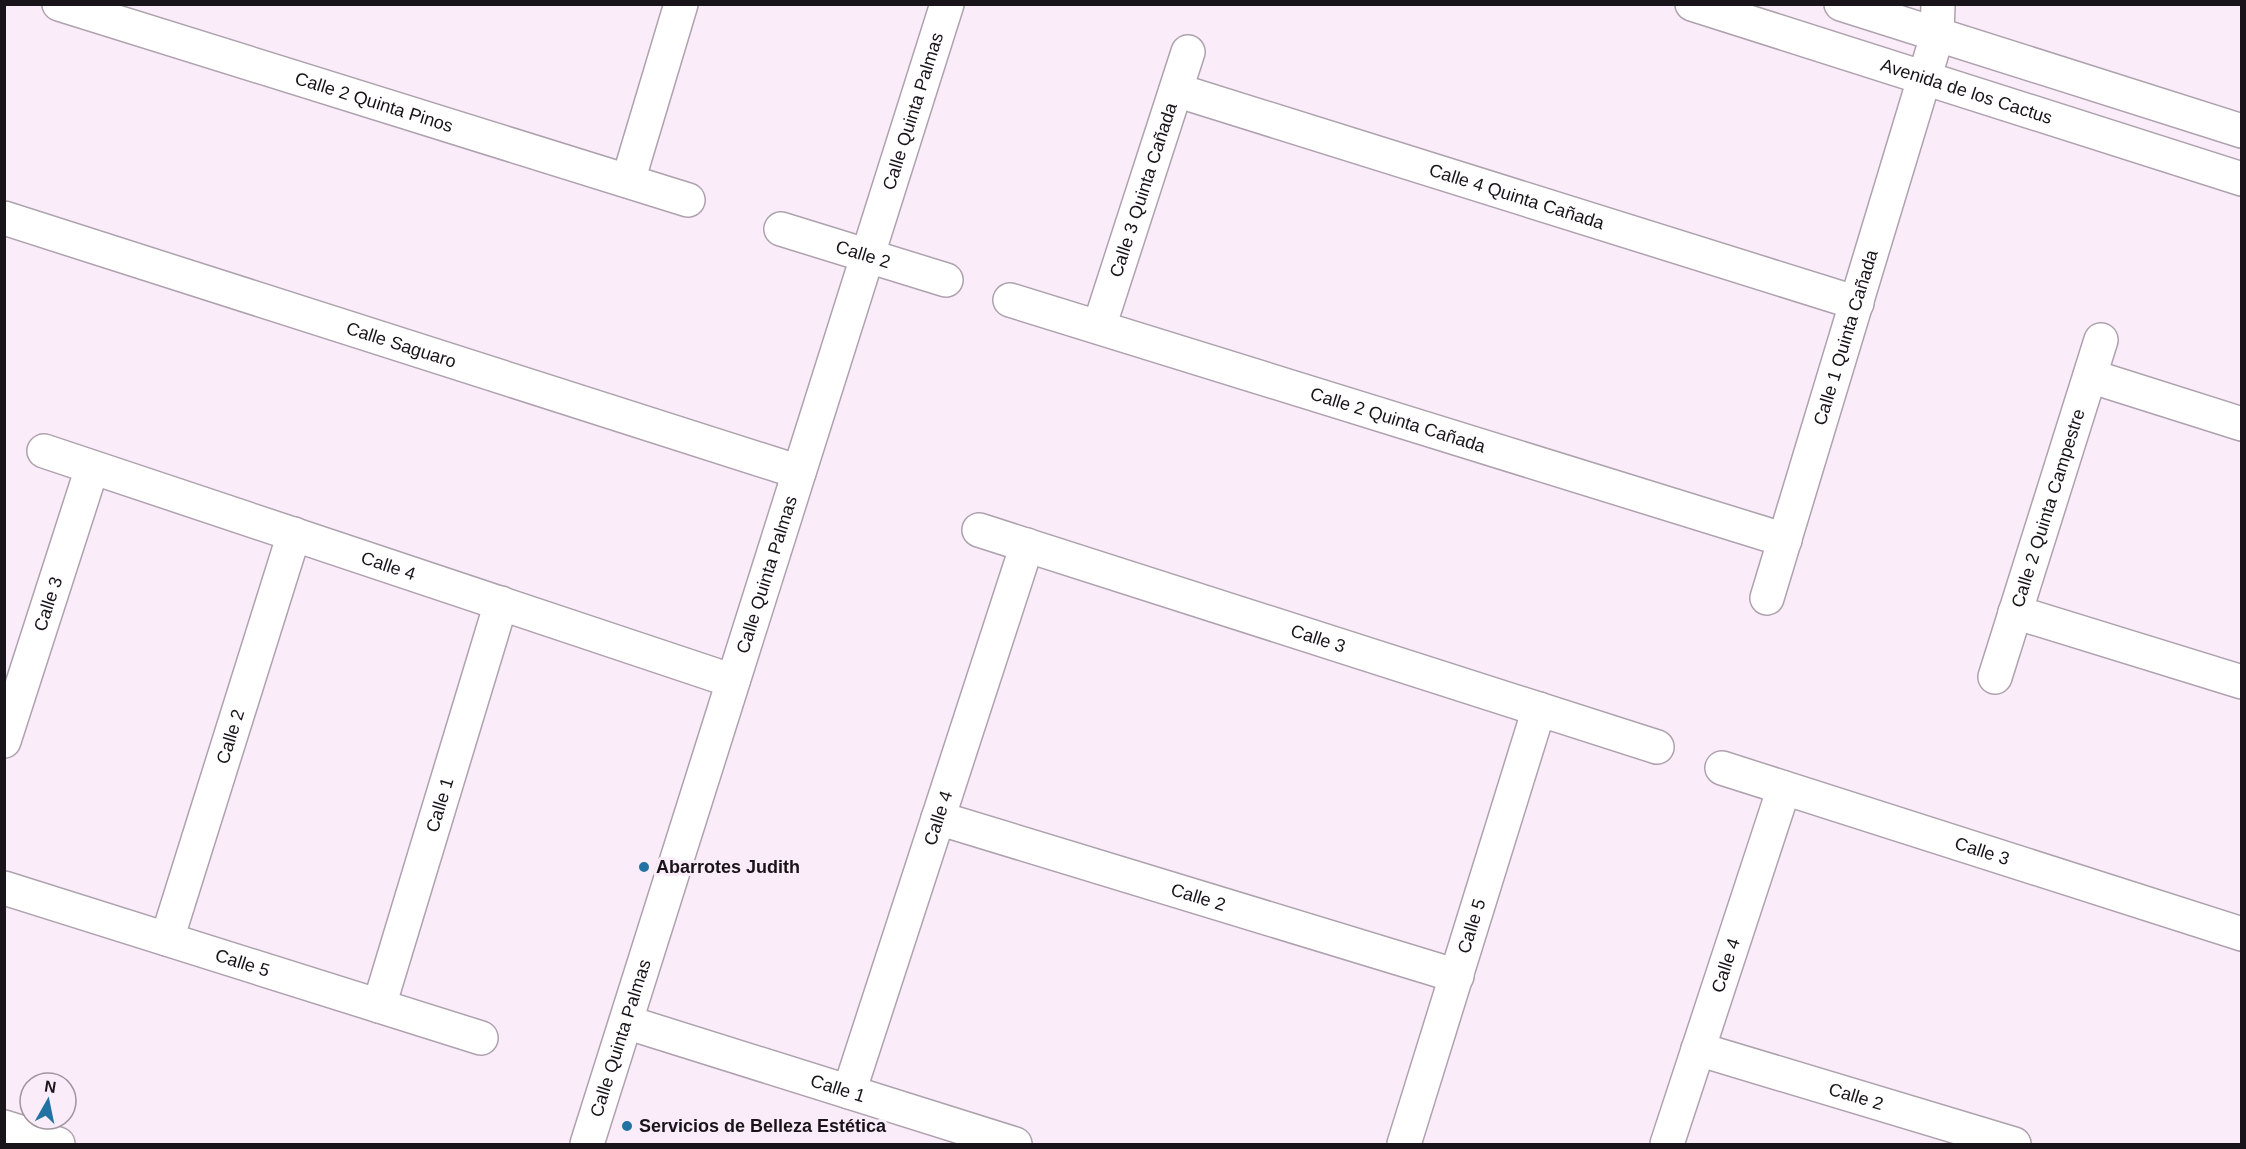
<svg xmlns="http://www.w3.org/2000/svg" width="2246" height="1149" font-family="Helvetica,sans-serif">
<rect width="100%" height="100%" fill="#faecf9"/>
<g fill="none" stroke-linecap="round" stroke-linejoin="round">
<defs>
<g id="minor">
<path id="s1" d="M 59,4 L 688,200"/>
<path id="s2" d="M 1692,4 L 2242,179"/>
<path d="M 1841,4 L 2242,131"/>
<path id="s3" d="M 1176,90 L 1857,303"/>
<path d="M 628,181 L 681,4"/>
<path id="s4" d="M 4,218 L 799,472"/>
<path id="s5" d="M 781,229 L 946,280"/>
<path id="s6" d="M 1010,300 L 1785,540"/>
<path id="s7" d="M 1099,327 L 1188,52"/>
<path d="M 2090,376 L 2242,424"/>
<path id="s8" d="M 44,451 L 733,681"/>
<path id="s9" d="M 979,530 L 1657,747"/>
<path id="s10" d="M 1767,598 L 1937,36 L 1938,4"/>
<path d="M 2015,612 L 2242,682"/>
<path id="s11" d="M 1995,677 L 2101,340"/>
<path id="s12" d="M 4,741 L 92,468"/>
<path id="s13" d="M 1722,768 L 2242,934"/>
<path id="s14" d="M 938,818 L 1457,976"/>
<path id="s15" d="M 4,888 L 481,1038"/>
<path id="s16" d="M 167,939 L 294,534"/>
<path id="s17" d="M 379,1006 L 501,603"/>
<path id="s18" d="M 626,1022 L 1015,1144"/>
<path id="s19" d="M 1698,1049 L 2014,1144"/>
<path id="s20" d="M 849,1092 L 1027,545"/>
<path d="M 4,1127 L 58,1144"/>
<path id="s21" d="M 587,1144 L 947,4"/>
<path id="s22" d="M 1404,1144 L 1539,709"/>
<path id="s23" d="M 1667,1144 L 1784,788"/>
</g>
</defs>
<use href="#minor" stroke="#aea2ae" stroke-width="36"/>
<use href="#minor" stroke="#fff" stroke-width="33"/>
</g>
<g fill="#2272a4" stroke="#faecf9" stroke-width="2">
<circle cx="644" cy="867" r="6"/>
<circle cx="627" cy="1126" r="6"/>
</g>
<g text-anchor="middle" stroke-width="6" stroke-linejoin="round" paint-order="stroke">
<g font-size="18" fill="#191419" stroke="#faecf9">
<text dy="6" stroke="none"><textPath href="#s2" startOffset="288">Avenida de los Cactus</textPath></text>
<text dy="6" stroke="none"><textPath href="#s1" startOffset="330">Calle 2 Quinta Pinos</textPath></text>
<text dy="6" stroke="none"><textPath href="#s21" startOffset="1083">Calle Quinta Palmas</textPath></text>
<text dy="6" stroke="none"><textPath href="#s7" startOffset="144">Calle 3 Quinta Cañada</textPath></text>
<text dy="6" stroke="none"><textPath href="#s3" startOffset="357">Calle 4 Quinta Cañada</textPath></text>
<text dy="6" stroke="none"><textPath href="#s5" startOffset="86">Calle 2</textPath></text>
<text dy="6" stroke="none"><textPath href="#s10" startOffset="272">Calle 1 Quinta Cañada</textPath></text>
<text dy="6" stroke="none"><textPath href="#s4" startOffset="417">Calle Saguaro</textPath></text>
<text dy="6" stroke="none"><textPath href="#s6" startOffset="406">Calle 2 Quinta Cañada</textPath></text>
<text dy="6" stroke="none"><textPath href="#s11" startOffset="177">Calle 2 Quinta Campestre</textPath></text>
<text dy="6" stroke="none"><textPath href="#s8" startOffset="363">Calle 4</textPath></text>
<text dy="6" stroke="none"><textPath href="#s21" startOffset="597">Calle Quinta Palmas</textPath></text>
<text dy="6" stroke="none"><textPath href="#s12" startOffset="144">Calle 3</textPath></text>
<text dy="6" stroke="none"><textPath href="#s9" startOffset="356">Calle 3</textPath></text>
<text dy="6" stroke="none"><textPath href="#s16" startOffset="212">Calle 2</textPath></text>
<text dy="6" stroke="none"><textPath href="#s17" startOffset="210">Calle 1</textPath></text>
<text dy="6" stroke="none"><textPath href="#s20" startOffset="288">Calle 4</textPath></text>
<text dy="6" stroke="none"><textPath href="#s13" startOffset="273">Calle 3</textPath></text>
<text dy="6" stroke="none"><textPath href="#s14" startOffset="272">Calle 2</textPath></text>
<text dy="6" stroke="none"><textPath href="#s22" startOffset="228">Calle 5</textPath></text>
<text dy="6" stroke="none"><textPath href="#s15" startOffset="250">Calle 5</textPath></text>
<text dy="6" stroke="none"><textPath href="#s23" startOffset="188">Calle 4</textPath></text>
<text dy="6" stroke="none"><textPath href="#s21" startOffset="111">Calle Quinta Palmas</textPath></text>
<text dy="6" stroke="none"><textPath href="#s18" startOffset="222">Calle 1</textPath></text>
<text dy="6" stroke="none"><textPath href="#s19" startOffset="165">Calle 2</textPath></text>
</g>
<g font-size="18" font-weight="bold" fill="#191419" stroke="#faecf9" text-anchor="start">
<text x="656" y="873">Abarrotes Judith</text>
<text x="639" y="1132">Servicios de Belleza Estética</text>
</g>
</g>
<rect width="2246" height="1149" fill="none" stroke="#191419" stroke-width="12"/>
<g transform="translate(48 1101) rotate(9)"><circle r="28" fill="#faecf9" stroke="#a0969f" stroke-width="1.5"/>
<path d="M0-4.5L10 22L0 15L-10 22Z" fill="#2272a4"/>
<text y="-9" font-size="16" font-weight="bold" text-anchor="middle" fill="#191419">N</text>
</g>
</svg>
